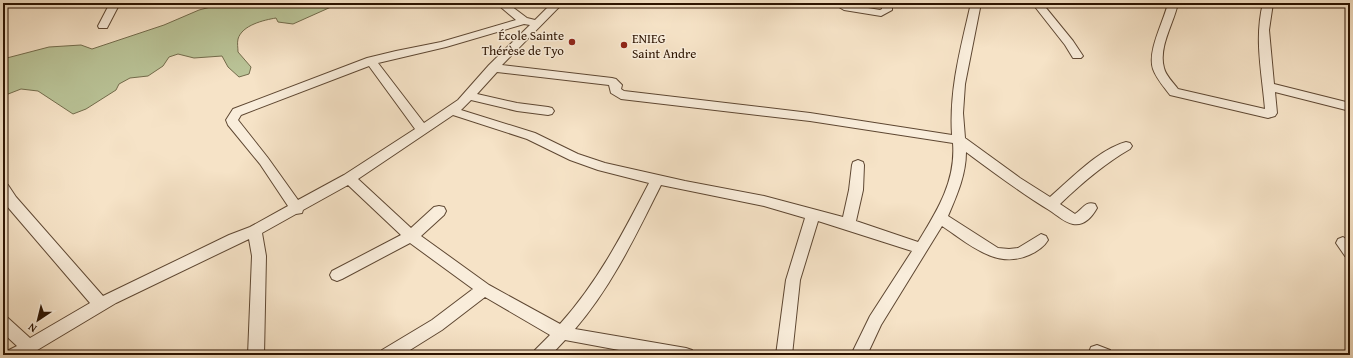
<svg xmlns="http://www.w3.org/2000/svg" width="1353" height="358" font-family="'Gentium Book Plus',serif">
<rect width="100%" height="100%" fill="#f6e3c7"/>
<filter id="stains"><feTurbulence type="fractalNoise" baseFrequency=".005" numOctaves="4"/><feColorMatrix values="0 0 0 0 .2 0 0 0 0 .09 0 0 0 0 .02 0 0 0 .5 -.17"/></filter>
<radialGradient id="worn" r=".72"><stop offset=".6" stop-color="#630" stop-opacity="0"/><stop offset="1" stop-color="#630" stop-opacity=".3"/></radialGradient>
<path fill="#bac498" stroke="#736c4c" d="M 226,3 L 349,3 L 331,7 L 293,24 L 278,22 L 276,18 C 264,20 242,25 238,39 C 237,43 238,48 238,52 L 251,67 L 249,74 L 239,77 L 228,67 L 222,56 L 194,58 L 178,54 L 169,57 L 163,66 L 148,76 L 130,78 L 119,84 L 116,90 L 86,109 L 73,114 L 38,91 L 21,89 L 3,96 L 3,59 L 49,47 L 81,45 L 92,49 L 164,25 L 199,10 Z"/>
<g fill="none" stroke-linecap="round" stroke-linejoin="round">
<defs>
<path id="minor" d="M 110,3 L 120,3 L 107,28 L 99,28 L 98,26 Z
M 496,3 L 507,3 L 527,18 L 535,20 L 552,3 L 563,3 L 502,65 L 612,78 L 616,79 L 622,85 L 621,89 L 624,91 L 810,113 L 952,135 C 949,89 961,47 971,3 L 981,3 L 965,84 L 963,113 L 965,138 L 1020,178 L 1050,197 C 1071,179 1099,149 1126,142 L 1130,143 L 1132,146 L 1130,149 C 1104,164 1082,183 1060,204 L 1075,214 C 1083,209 1085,201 1095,204 L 1097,208 C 1092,217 1084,226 1073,224 C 1065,223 1057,215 1049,210 C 1021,193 993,172 966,152 C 966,175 957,195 948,216 L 998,248 L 1009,249 L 1018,248 L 1041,234 L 1046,236 L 1048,240 C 1044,247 1036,252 1029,255 C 996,270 968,243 942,226 L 881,325 L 867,355 L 851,355 L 870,316 L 912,251 L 818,221 L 800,280 L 792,355 L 776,355 L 786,280 L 805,218 L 764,206 L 661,185 C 636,235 612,286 575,329 L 686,348 L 692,350 L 694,355 L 646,355 L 565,340 L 551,355 L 533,355 L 535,350 L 550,335 L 485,297 L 442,330 L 402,355 L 380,355 L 382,350 L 432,320 L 473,289 L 410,243 L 342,279 L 337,281 L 332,279 L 330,275 L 332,271 L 401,235 L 348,185 L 303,210 L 302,213 L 296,214 L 262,233 L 266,256 L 264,355 L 248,355 L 252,256 L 249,239 L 116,303 L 29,355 L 7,355 L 9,350 L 17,346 L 3,333 L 3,316 L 8,318 L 30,338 L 90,303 L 6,205 L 3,199 L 3,183 L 8,185 L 16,197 L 103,296 L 229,235 L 250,227 L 288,206 L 260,164 L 228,125 L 226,120 L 233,109 L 367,58 L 396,51 L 441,42 L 516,20 ZM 524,24 L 530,25 L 489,65 L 458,100 L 424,123 L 378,63 L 446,47 ZM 369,66 L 415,129 L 344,175 L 298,200 L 268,158 L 238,120 L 241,115 ZM 497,72 L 609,85 L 611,93 L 621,99 L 810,121 L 953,143 C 956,181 937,211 918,242 L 856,221 L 863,190 L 864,165 L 863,162 L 858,160 L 853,162 L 852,165 L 849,190 L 843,217 L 764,196 L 685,181 L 605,163 L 578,154 L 535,133 L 461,110 L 471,100 L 517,111 L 548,115 L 552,114 L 554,111 L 552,108 L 548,107 L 517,103 L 477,94 ZM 453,115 L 527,139 L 570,160 L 598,170 L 649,183 C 623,233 598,282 560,324 L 489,285 L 421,236 L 444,215 L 446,211 L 444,207 L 439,206 L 434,207 L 411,228 L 358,179 Z
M 882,3 L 892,3 L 892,10 L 881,16 L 844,10 L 839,7 L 844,4 L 880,10 L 882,9 Z
M 1032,3 L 1042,3 L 1073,41 L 1083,56 L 1081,58 L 1073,58 L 1065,45 Z
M 1168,3 L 1178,3 C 1174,23 1158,47 1164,68 C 1166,76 1173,82 1178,89 L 1265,109 C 1262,73 1254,39 1263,3 L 1273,3 L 1269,30 L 1274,84 L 1350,103 L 1350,111 L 1275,92 L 1277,113 L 1275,116 L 1268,118 L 1170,95 C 1164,87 1156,78 1153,69 C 1147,51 1164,21 1168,3 Z
M 1343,237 L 1350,242 L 1350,258 L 1345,256 L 1336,243 L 1338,239 Z
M 1097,345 L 1110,350 L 1112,355 L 1091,355 L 1089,352 L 1091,347 Z"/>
</defs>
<use href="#minor" stroke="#5e4732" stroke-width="2"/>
<use href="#minor" fill="#f9eddb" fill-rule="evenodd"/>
</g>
<g fill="#8f2418" stroke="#f9eddb" stroke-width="1.5">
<circle cx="572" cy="42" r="4"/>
<circle cx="624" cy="45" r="4"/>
</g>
<g text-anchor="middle" stroke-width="3" stroke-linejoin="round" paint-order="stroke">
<g font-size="13" fill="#2c1300" stroke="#f9eddb" text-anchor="end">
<text x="564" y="40">École Sainte<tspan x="564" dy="15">Thérèse de Tyo</tspan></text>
<text x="632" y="43" text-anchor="start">ENIEG<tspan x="632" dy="15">Saint Andre</tspan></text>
</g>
</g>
<rect width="1353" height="358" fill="none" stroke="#f6e3c7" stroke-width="16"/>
<rect x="4" y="4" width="1345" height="350" fill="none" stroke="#2c1300" stroke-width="2"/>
<rect x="8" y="8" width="1337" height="342" fill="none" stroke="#2c1300"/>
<g transform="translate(38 320) rotate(215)" stroke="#f9eddb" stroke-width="3" paint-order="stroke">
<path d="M0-3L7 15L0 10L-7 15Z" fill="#2c1300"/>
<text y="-6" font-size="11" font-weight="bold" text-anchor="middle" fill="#2c1300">N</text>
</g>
<rect width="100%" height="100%" filter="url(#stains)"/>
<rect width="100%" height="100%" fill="url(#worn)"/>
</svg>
